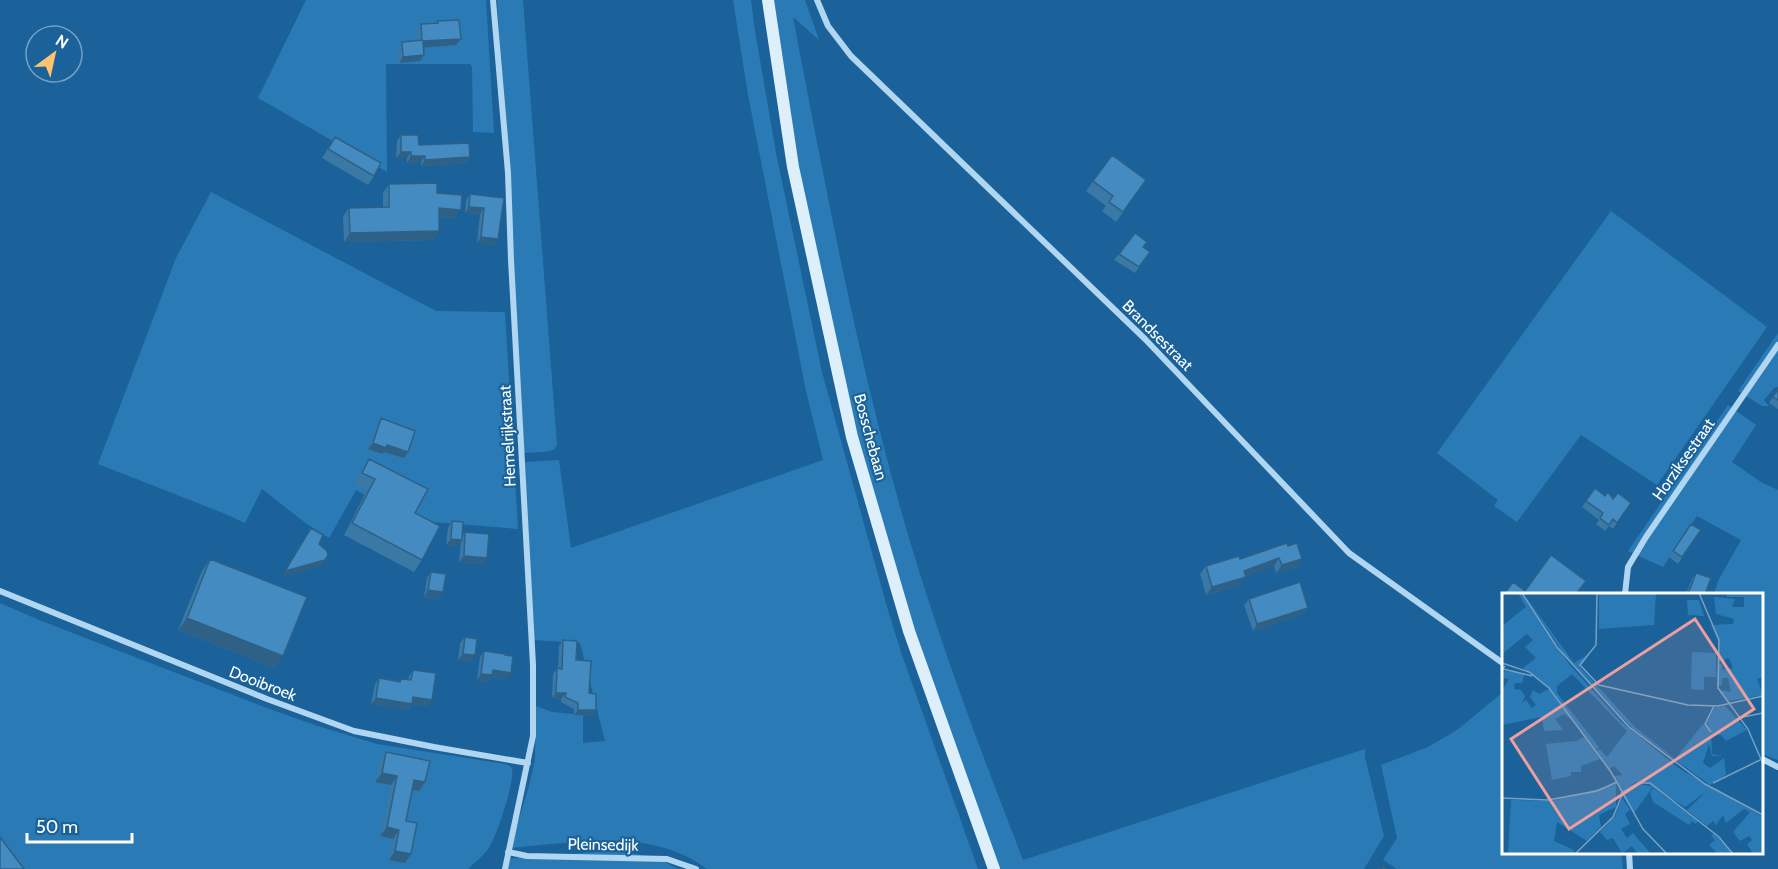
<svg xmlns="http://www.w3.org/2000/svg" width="1778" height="869" font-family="Cabin,sans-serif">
<rect width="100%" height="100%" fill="#1a6299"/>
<path fill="#2a7bb5" d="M 306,0 L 486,0 L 494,133 L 473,132 L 472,67 L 470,64 L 386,64 L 387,172 L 258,98 Z
M 497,0 L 523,0 L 557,445 L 554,450 L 543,452 L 524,453 Z
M 733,0 L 751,0 L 754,25 L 776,153 L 822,372 L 887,607 L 901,652 L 978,869 L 707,869 C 651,827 574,843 510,848 L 529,786 L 535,759 L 536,706 L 552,712 L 583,715 L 583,743 L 605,741 L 580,643 L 534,640 L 525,462 L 559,460 L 571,548 L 823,460 L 806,391 L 748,95 Z
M 770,0 L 805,0 L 819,40 L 793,17 C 827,195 860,374 912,548 C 944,654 983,757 1023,860 L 1365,749 L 1365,757 L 1384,836 L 1364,869 L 999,869 L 927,672 L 869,483 L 836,345 L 797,167 Z
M 211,192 L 436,311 L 505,312 L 518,529 L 407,520 L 356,490 L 329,538 L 307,524 L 262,489 L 245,523 L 223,513 L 98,464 L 176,258 Z
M 1611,211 L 1767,327 L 1657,485 L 1581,435 L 1517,522 L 1494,506 L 1498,500 L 1437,453 Z
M 1778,333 L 1778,387 L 1775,387 L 1764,400 L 1769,406 L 1762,406 L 1738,391 Z
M 1728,405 L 1756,425 L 1732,462 L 1761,482 L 1778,490 L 1778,760 L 1762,754 L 1762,594 L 1714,594 L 1718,581 L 1741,540 L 1697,516 L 1663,567 L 1628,551 Z
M 0,603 L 39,620 L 275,711 L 321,727 L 377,744 L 505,764 C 509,766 511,765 512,770 C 515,782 496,837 489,848 C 483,856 475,862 468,869 L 11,869 L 0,851 Z
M 1503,692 L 1504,852 L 1621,853 L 1623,869 L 1397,869 L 1383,860 L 1397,838 L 1381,765 L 1428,747 L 1457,730 Z
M 596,852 L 622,852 L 655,857 L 678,869 L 505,869 L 505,859 Z"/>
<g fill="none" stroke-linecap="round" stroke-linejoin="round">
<path stroke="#b0d6f1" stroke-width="6" d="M 493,0 L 508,173 L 511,260 L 533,665 L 533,736 L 505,869
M 817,0 L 828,26 L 851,56 L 1145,339 L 1349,553 L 1504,664
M 0,591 L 267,699 L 354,731 L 434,747 L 528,763
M 1625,594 L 1628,567 L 1646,537 L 1778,345
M 1762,759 L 1778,767
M 508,852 L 527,856 L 667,859 L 696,869
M 1629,852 L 1630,869"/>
<path stroke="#deeffc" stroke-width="12" d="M 768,0 L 793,167 L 852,437 L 909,631 L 994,869"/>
</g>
<path fill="#3a78a5" d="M 437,21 L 456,45 L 423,47 L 420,61 L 399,63 L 398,48 L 402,42 L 417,41 L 417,30 L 421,24 L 436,23 Z
M 401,135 L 419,145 L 470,157 L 466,163 L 421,166 L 421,162 L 407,163 L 407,158 L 396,158 L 397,141 Z
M 335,137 L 374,176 L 368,185 L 322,158 Z
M 1112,155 L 1146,180 L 1116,222 L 1102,211 L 1106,206 L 1086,191 Z
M 389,184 L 437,193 L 455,218 L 439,217 L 439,231 L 433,240 L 344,242 L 343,216 L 349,208 L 383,207 L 383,193 Z
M 470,194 L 504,198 L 498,239 L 494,245 L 477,243 L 480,214 L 465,213 L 466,200 Z
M 1135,233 L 1143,247 L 1150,252 L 1135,273 L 1114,260 Z
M 1778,389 L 1778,409 L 1769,403 Z
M 381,418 L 404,458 L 384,452 L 382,454 L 368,449 L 377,425 Z
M 369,459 L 415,513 L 422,560 L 414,572 L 344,535 L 367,490 L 354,484 L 361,471 Z
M 1595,488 L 1605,496 L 1613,499 L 1631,503 L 1613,529 L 1609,526 L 1605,531 L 1596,524 L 1599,520 L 1582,507 Z
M 452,521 L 462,537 L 465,532 L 483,564 L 459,562 L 461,541 L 457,546 L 446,545 L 448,528 Z
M 1691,524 L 1701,530 L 1678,564 L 1669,557 Z
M 1287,543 L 1297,567 L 1276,573 L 1274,566 L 1245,576 L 1240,585 L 1206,595 L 1200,574 L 1206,566 L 1240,559 Z
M 210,559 L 275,668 L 178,630 L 202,571 Z
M 431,572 L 443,592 L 438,599 L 424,597 L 427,578 Z
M 1696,573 L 1705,594 L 1686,594 L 1692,579 Z
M 1249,599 L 1304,614 L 1253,631 L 1244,605 Z
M 465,637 L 471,662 L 458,660 L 460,643 Z
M 563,640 L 576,660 L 589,693 L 592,716 L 574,715 L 574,709 L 561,702 L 561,699 L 552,698 L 553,674 L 557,668 L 558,668 L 559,646 Z
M 484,651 L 505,655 L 511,673 L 507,679 L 491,677 L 488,682 L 477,680 L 480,657 Z
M 413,670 L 432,700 L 427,706 L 412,704 L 408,710 L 371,704 L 375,684 L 379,678 L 399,681 L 401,679 L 408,680 L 409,676 Z
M 386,752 L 425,782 L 419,791 L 412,790 L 406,821 L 411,854 L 405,863 L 389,860 L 393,839 L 380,836 L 391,785 L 375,782 L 380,761 Z"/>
<path fill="#2f6186" d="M 461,39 L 456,45 L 419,48 L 423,41 Z
M 424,55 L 420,61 L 399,63 L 403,57 Z
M 401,152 L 411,152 L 407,158 L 396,158 Z
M 411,156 L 425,156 L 421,162 L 407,163 Z
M 470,157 L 466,163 L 421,166 L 425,160 Z
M 469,207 L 484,208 L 480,214 L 465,213 Z
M 439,208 L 461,210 L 455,218 L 433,216 Z
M 439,231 L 433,240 L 344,242 L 350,233 Z
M 481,237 L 498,239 L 494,245 L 477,243 Z
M 373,443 L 387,445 L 408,452 L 404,458 L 384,452 L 382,454 L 368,449 Z
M 451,539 L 462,540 L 457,546 L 446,545 Z
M 464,556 L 487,558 L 483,564 L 459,562 Z
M 1279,558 L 1274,566 L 1238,579 L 1246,577 L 1240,585 L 1206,595 L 1212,587 L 1244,571 Z
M 1302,559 L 1297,567 L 1276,573 L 1282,565 Z
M 325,560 L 321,566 L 281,577 L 285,571 Z
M 428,590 L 443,592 L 438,599 L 424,597 Z
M 1308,608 L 1304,614 L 1253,631 L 1257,624 Z
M 187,618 L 283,656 L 275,668 L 178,630 Z
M 463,654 L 475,655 L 471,662 L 458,660 Z
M 493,670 L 511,673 L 507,679 L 491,677 L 488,682 L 477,680 L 481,674 Z
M 556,693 L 566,693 L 561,699 L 552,698 Z
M 413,697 L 432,700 L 427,706 L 410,704 L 412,704 L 408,710 L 371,704 L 376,698 Z
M 578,710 L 596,710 L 592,716 L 574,715 Z
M 382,773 L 397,776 L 391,785 L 375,782 Z
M 414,780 L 425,782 L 419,791 L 408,789 Z
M 387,827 L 399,830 L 393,839 L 380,836 Z
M 395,851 L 411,854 L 405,863 L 389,860 Z"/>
<path fill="#438bc0" stroke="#2f6186" stroke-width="1.5" d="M 459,20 L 461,39 L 423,41 L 424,55 L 403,57 L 402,42 L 422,40 L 421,24 L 438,23 L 437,21 Z
M 401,135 L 418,135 L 419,145 L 469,143 L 470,157 L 425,160 L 425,156 L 411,156 L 411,152 L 401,152 Z
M 335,137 L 381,163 L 374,176 L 328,149 Z
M 1112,155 L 1146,180 L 1123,212 L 1109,202 L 1113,196 L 1093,181 Z
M 437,183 L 437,193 L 462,195 L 461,210 L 439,208 L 439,231 L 350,233 L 349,208 L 389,207 L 389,184 Z
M 470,194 L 504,198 L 498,239 L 481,237 L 484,208 L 469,207 Z
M 1135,233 L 1147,242 L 1143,247 L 1150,252 L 1139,267 L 1119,254 Z
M 1778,389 L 1778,400 L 1773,397 Z
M 381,418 L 415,431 L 408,452 L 387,445 L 386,448 L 373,443 Z
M 369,459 L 428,489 L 415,513 L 440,526 L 422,560 L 352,523 L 375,479 L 362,473 Z
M 1595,488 L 1605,496 L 1608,492 L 1613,499 L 1618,493 L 1631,503 L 1617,523 L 1613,519 L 1609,525 L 1600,518 L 1603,513 L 1586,501 Z
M 452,521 L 463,522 L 462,540 L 451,539 Z
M 1691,524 L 1701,530 L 1682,557 L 1673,551 Z
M 311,528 L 323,535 L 319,544 L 327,551 L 328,555 L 325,560 L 285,571 Z
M 465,532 L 489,534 L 487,558 L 464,556 Z
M 1287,543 L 1288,546 L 1297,543 L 1302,559 L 1282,565 L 1279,558 L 1244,571 L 1246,577 L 1212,587 L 1206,566 L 1239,556 L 1240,559 Z
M 1551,555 L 1586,581 L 1576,594 L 1508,594 L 1505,593 L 1513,582 L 1525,591 Z
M 210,559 L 307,597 L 283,656 L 187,618 Z
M 431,572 L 446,574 L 443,592 L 428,590 Z
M 1696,573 L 1711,578 L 1705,594 L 1688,594 Z
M 1300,582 L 1308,608 L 1257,624 L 1249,599 Z
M 465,637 L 477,639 L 475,655 L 463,654 Z
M 563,640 L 577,641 L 576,660 L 591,661 L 589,693 L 596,694 L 596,710 L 578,710 L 578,703 L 565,697 L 566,693 L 556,693 L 557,668 L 562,669 Z
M 484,651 L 505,654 L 505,655 L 513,656 L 511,673 L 493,670 L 492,675 L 481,674 Z
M 413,670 L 436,673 L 432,700 L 413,697 L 412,704 L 376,698 L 379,678 L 400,682 L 401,679 L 411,680 Z
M 386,752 L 430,761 L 425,782 L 414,780 L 406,821 L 417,823 L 411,854 L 395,851 L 399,830 L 387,827 L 397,776 L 382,773 Z
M 0,837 L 24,869 L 0,869 Z
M 1384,867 L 1387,869 L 1378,869 L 1379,868 Z"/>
<g text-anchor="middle" stroke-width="4.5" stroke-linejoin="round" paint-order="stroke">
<g font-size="16" fill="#fff" stroke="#1a6299">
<text transform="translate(1158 335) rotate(45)" y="6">Brandsestraat</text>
<text transform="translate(507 436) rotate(-93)" y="6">Hemelrijkstraat</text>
<text transform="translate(871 437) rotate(75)" y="6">Bosschebaan</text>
<text transform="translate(1683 459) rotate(-55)" y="6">Horziksestraat</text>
<text transform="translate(263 683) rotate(21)" y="6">Dooibroek</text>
<text transform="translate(603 844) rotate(1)" y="6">Pleinsedijk</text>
</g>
</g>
<g transform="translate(1502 593)">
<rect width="261" height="261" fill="#1a6299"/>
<path d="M 16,0 L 19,0 L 67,71 L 119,129 L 178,176 L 261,224 L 261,261 L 251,261 L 245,251 L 250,247 L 247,243 L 238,248 L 231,239 L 248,219 L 242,216 L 224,230 L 221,222 L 214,232 L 211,228 L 205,233 L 185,217 L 205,198 L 183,214 L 143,189 L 134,189 L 119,199 L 112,183 L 121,182 L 112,173 L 107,176 L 94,158 L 98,156 L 105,164 L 125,138 L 70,81 L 55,93 L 55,100 L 97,154 L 94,157 L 49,97 L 21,75 L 34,65 L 23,54 L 31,47 L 25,41 L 0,61 L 0,33 L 24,14 ZM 21,0 L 72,70 L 87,61 L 78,74 L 133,134 L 173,166 L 201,131 L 209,139 L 210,161 L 220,163 L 210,163 L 207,151 L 201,170 L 208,175 L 222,165 L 224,182 L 208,192 L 132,137 L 66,67 ZM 97,0 L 154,0 L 152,32 L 97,36 ZM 225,0 L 261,0 L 261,84 L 255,86 L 261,102 L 226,108 L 217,97 L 229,99 L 226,85 L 220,85 L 220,92 L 215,93 L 216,71 L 220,71 L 220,77 L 231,75 L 227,65 L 216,69 L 216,48 L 209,32 L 231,31 L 232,26 L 214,21 L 212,4 L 233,6 L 230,14 L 242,14 L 242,4 L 225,4 ZM 185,7 L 197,7 L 202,23 L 186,22 ZM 190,59 L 214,60 L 214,84 L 202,84 L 202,97 L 189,96 ZM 1,78 L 23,80 L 20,90 L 13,90 L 12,96 L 19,97 L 23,103 L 20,110 L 24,107 L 30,115 L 34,112 L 28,104 L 31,97 L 37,101 L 47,96 L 69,126 L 62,121 L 53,126 L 61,137 L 42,138 L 40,124 L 0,132 L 0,98 L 7,86 L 0,85 ZM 223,113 L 245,137 L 224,148 L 219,142 L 210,142 L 204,132 L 212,115 ZM 82,144 L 98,166 L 79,173 L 79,179 L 69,179 L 69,183 L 50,187 L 44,151 L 75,148 ZM 135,190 L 151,194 L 132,220 L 119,201 ZM 114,191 L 114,214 L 97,222 L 99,234 L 85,248 L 55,229 L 52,248 L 72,257 L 70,261 L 6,261 L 9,207 L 50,208 ZM 152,195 L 196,228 L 194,231 L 190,228 L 187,232 L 151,209 L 148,199 ZM 120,205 L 128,217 L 123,221 L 128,231 L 119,236 L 125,245 L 131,240 L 149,261 L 136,261 L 130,253 L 120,260 L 111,245 L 105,247 L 98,239 L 113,223 ZM 212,240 L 220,248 L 230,261 L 216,261 L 207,252 L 213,247 L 209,243 Z" fill="#2a7bb5"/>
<path fill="none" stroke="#76a1c2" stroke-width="1.5" d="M 20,0 L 55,54 L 127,134 L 203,191 L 261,222M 95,0 L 94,52 L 78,72 L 97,92 L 186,112 L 216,113 L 261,103M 197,0 L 217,47 L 216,95 L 246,136 L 261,171M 0,70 L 27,79 L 47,95 L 109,179 L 141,236 L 165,261M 3,73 L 1,76 L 30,83M 236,125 L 261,120M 209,139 L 203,131 L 212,113M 211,190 L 258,167M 119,200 L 136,190 L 148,190 L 217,244 L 231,261M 0,205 L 46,207 L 95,198 L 115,189M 73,261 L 111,224 L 120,202"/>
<path fill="#ed9e9e" fill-opacity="0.15" stroke="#ed9e9e" stroke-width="3" d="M 193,26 L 252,116 L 67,236 L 9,146 Z"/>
<rect width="261" height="261" fill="none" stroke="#fff" stroke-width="3"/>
</g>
<g transform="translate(54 54) rotate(33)"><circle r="28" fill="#1a6299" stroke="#76a1c2" stroke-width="1.5"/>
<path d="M0-4.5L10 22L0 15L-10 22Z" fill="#ffc370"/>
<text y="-9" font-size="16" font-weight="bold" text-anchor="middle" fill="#ffffff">N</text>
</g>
<path d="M27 833v9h105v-9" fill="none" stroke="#ffffff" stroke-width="3"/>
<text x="36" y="833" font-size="18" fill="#ffffff" stroke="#1a6299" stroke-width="4.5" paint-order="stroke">50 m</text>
</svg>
